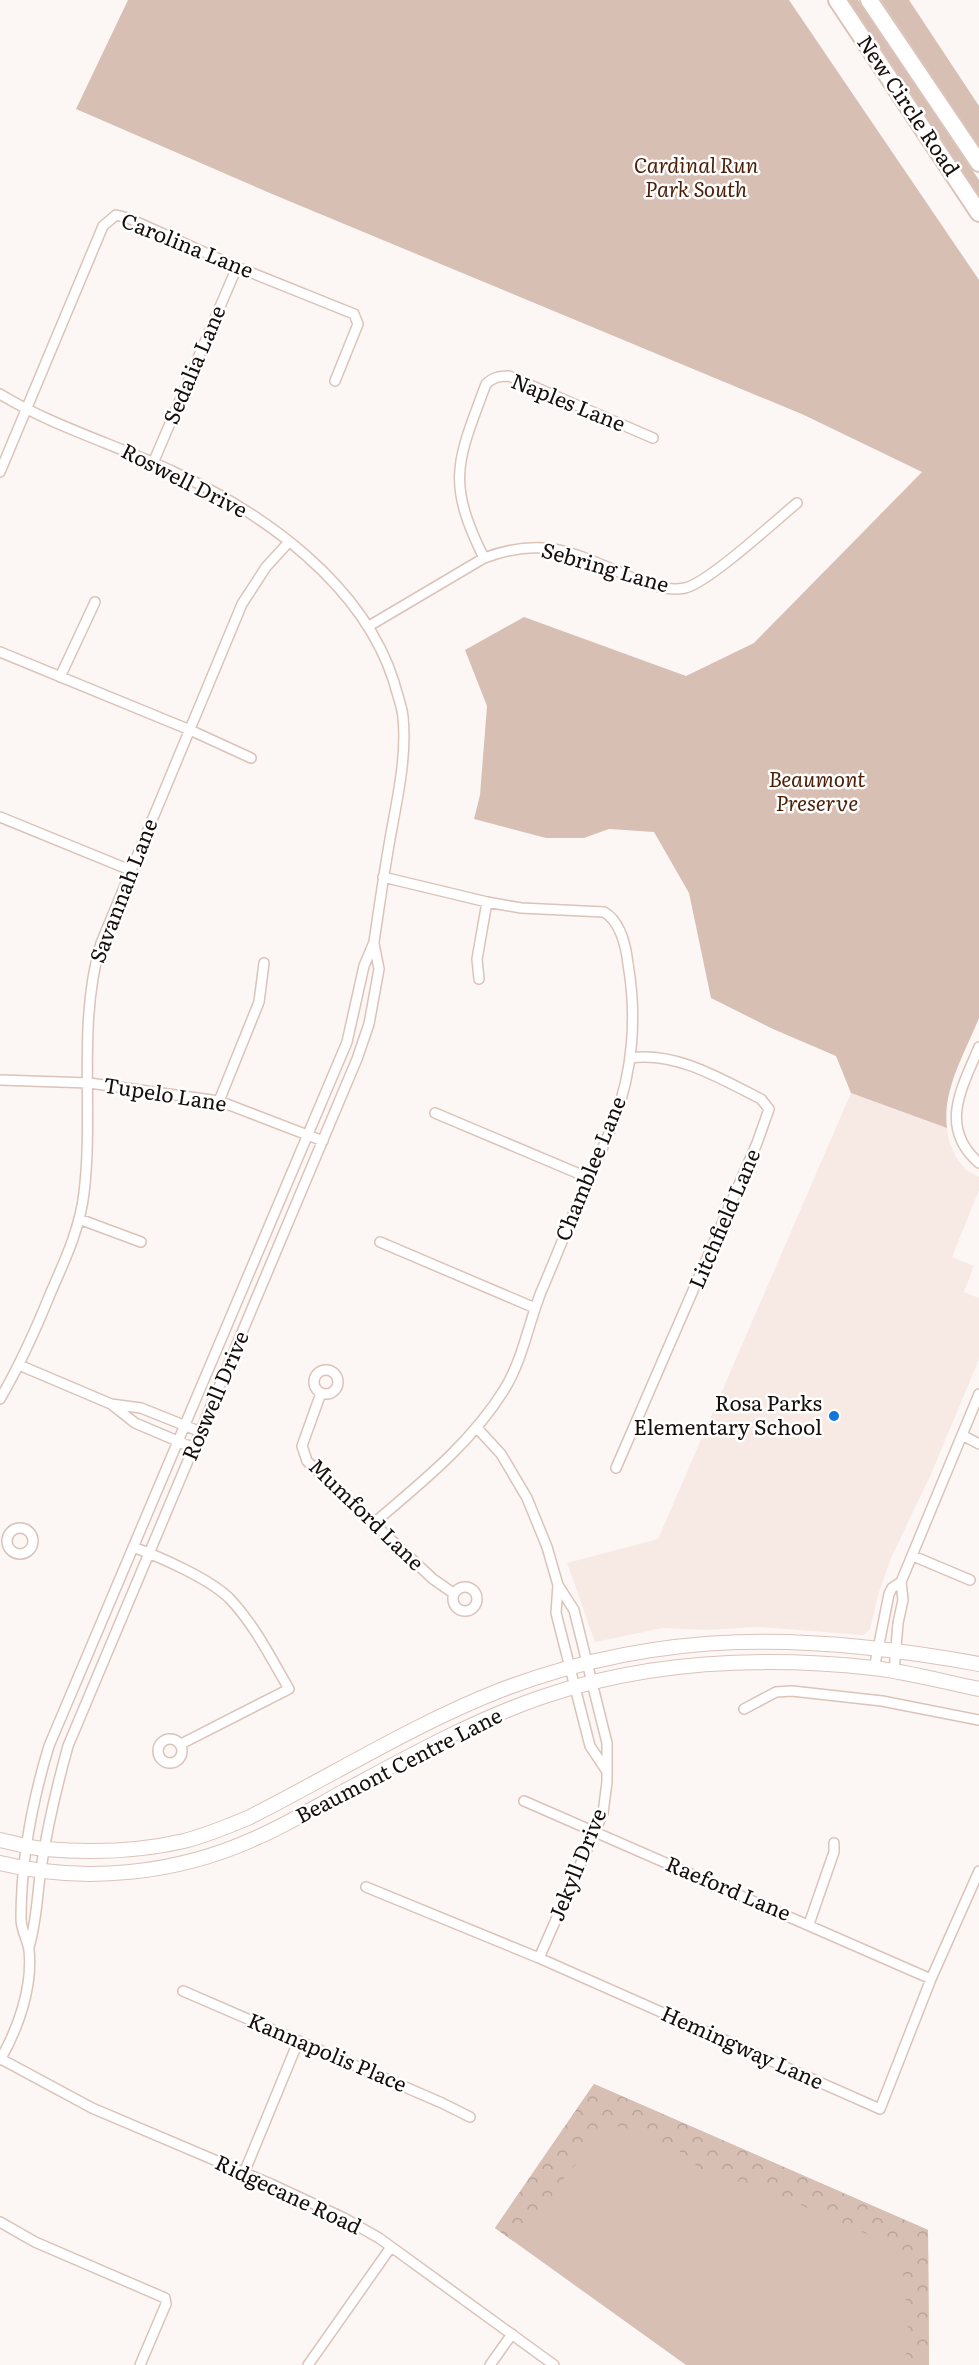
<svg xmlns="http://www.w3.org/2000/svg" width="979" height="2365" font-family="Literata,serif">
<defs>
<pattern id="forest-crowns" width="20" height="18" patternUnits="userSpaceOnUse" patternTransform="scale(1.5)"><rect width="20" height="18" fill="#d8bfb4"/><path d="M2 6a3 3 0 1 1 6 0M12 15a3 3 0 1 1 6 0" fill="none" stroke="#b9a399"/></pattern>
</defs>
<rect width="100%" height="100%" fill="#fcf7f5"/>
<path fill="#f7eae5" d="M 851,1093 L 947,1128 L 949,1141 L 956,1157 L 966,1170 L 979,1177 L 979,1190 L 952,1257 L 974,1266 L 964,1292 L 979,1298 L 979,1359 L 932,1472 L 892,1556 L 878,1595 L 870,1630 L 863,1635 L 759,1627 L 705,1630 L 663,1628 L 595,1642 L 567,1563 L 658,1539 Z"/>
<path fill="#d8bfb4" d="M 128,0 L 789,0 L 979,280 L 979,1018 C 965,1053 942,1090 947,1128 L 851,1093 L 836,1056 L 773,1029 L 711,998 L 689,893 L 654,832 L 609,829 L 584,838 L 546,838 L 474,819 L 480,795 L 487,706 L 465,650 L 524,617 L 686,676 L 754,643 L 922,472 L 804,415 L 272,194 L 76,109 Z
M 845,0 L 858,0 L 979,180 L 979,201 Z
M 881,0 L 909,0 L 979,106 L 979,147 Z
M 594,2084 L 928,2230 L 929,2365 L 686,2365 L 495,2228 Z"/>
<path fill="url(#forest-crowns)" d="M 594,2084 L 928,2230 L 929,2365 L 905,2365 L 908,2324 L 901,2249 L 760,2187 L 705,2173 L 679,2151 L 631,2130 L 606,2123 L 604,2133 L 567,2174 L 544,2207 L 513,2241 L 495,2228 Z"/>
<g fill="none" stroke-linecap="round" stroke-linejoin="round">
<defs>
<path id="street" d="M 0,394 C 54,427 117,445 174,472 C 264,513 363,584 394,682 C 397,694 402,706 403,717 C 407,758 397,799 390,839 C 384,873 379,908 374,942 L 364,966 L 347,1042 L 49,1746 C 32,1802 21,1860 21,1919 C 21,1929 27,1939 29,1950 C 33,1987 18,2029 0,2060
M 153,463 L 237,267
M 0,472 L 103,226 L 116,215 L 128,218 L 237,267 L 354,314 L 358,324 L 335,381
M 484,558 C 445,480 458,460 486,384 C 493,377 500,376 509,376 L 653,438
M 369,626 L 484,558 C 544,536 572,552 628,576 C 645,583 665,592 685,588 C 708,583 775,521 797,503
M 0,652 L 190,730 L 251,758
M 60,677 L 95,602
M 0,817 L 130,870
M 479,979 L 477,959 L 487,902
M 979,1047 C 962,1088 938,1127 979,1163
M 0,1080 L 89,1083 L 219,1101 L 323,1141
M 219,1101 L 259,1002 L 264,963
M 435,1113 L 589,1178
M 79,1219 L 141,1242
M 380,1242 L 535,1308
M 19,1365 L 111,1404 L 135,1423 L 194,1448
M314 1382a12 12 0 1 1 24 0a12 12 0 1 1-24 0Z
M 321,1393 L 302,1446 L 307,1461 L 433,1579 L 453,1593
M 0,1399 C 20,1365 36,1329 51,1292 C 65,1260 80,1228 84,1193 C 94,1110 77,1023 101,943 L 242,604 L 266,567 L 288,543
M 111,1404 L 141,1408 L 201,1432
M 478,1429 L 501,1454 L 527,1498 L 547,1547 L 558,1585 L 574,1610 L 607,1743 L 607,1782 L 603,1813 L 539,1958
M 962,1435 L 979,1444
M 616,1468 L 757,1143 L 769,1109 L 761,1099 C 721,1079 676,1051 630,1058
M 375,1522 C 422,1482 471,1443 504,1390 C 523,1359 528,1325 541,1292 C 557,1255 572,1216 588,1179 C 597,1159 607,1140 614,1121 C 633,1071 637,1016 628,964 C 626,946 620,921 604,912 L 521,908 L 487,902 L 383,877
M7 1541a13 13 0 1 1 26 0a13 13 0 1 1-26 0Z
M 133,1547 C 160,1557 211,1579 231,1600 C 255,1626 271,1658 289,1689 L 181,1744
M 913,1556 L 970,1580
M 558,1585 L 556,1613 L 590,1746 L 606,1770
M453 1599a12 12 0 1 1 24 0a12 12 0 1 1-24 0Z
M 874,1669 L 889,1594 L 892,1588 L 901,1582 L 979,1394
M 894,1672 L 898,1623 L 903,1600 L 901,1582
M 744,1709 L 776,1692 L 792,1691 L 882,1701 L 979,1720
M158 1751a12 12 0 1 1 24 0a12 12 0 1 1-24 0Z
M 524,1801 L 931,1979
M 366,1887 L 539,1958 L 880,2109 L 931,1979 L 979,1871
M 809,1924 L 834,1852 L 834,1843
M 29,1947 C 37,1920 37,1895 41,1869 C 47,1827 57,1786 68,1746 L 357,1059 L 369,1024 L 379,969 L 374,944
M 183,1991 L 442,2103 L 470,2117
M 1,2059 L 92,2108 L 271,2184 L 344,2218 L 379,2238 L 554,2365
M 244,2173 L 298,2042
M 0,2222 L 35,2242 L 165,2298 L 166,2304 L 140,2365
M 308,2365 L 391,2247
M 490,2365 L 512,2334"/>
<path id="secondary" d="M 0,1840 C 15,1843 30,1848 45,1849 C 90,1853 141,1851 184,1841 C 207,1835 229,1826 250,1817 C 333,1775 414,1724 501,1690 C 663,1628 811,1633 979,1664
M 0,1863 C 85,1884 177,1874 256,1838 C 286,1825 314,1808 343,1792 C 408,1757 472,1721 542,1697 C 648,1661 763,1656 873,1668 C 909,1672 944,1682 979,1689"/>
<path id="highway" d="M 837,0 L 979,213
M 869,0 L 979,163"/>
</defs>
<use href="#street" stroke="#dbc3b9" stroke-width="12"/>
<use href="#secondary" stroke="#dbc3b9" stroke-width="16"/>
<use href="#highway" stroke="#dbc3b9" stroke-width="20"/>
<use href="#street" stroke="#fff" stroke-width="9"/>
<use href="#secondary" stroke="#fff" stroke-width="14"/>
<use href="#highway" stroke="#fff" stroke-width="16"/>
</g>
<circle fill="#1275dd" stroke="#fff" stroke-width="2" cx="834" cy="1416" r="6"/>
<g text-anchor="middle" stroke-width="5" stroke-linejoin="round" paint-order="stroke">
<g font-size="21" fill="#160e0b" stroke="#fff">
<text transform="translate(908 106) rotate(56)" y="7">New Circle Road</text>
<text transform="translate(187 246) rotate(22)" y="7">Carolina Lane</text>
<text transform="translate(195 365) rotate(-67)" y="7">Sedalia Lane</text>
<text transform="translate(568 403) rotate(22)" y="7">Naples Lane</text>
<text transform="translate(184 481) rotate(27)" y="7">Roswell Drive</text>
<text transform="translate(605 568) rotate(16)" y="7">Sebring Lane</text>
<text transform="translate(124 891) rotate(-69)" y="7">Savannah Lane</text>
<text transform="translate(165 1095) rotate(9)" y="7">Tupelo Lane</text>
<text transform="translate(591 1169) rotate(-68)" y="7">Chamblee Lane</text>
<text transform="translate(725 1219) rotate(-67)" y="7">Litchfield Lane</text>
<text transform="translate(216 1396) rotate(-67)" y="7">Roswell Drive</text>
<text transform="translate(366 1515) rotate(44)" y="7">Mumford Lane</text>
<text transform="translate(399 1766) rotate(-27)" y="7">Beaumont Centre Lane</text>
<text transform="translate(578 1865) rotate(-68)" y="7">Jekyll Drive</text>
<text transform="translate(728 1889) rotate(23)" y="7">Raeford Lane</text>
<text transform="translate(742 2048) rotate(24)" y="7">Hemingway Lane</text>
<text transform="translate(327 2053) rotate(23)" y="7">Kannapolis Place</text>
<text transform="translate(288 2195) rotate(25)" y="7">Ridgecane Road</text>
</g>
<g font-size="21" font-style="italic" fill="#4c1e05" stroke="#fff">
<text x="696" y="173">Cardinal Run<tspan x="696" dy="24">Park South</tspan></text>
<text x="817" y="787">Beaumont<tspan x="817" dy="24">Preserve</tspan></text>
</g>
<g font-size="21" fill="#160e0b" stroke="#fff" text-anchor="end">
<text x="822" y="1411">Rosa Parks<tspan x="822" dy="24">Elementary School</tspan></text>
</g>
</g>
</svg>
